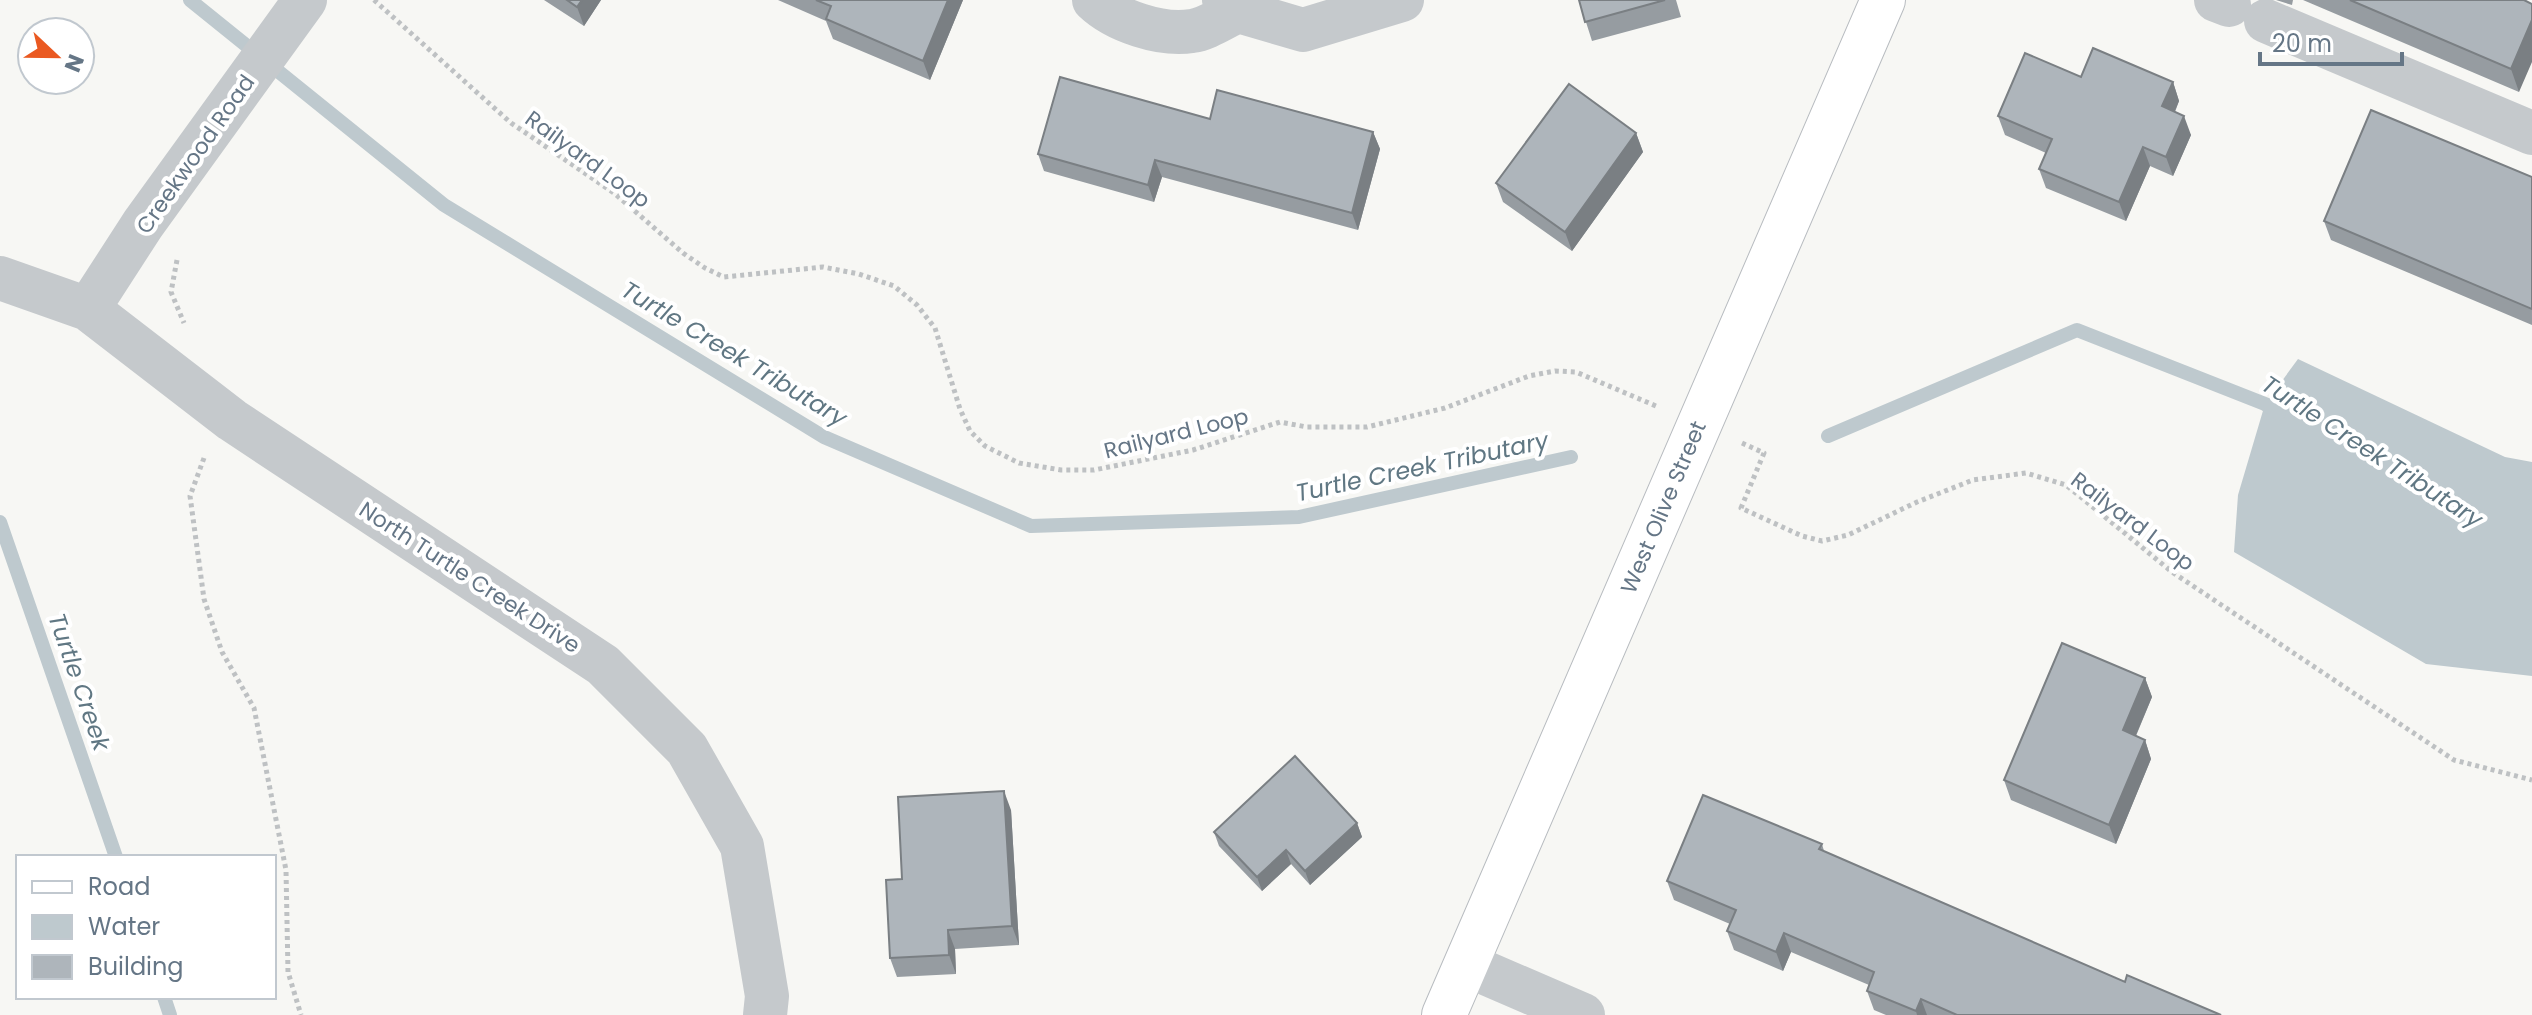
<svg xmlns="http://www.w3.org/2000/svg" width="2532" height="1015" font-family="Poppins,sans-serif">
<rect width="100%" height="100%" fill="#f7f7f4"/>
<path fill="#bec9ce" d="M 2298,359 L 2505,457 L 2532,462 L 2532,676 L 2426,664 L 2234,552 L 2238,495 L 2265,404 Z"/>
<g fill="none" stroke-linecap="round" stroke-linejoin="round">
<path stroke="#bec9ce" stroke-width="14" d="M 190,0 L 444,205 L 824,437 L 1031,526 L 1299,517 L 1571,457
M 1828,436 L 2077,330 L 2265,404 L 2279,413
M 0,522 L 116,857
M 164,997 L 170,1015"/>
<defs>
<path id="major" d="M 1444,1015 L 1883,0"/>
</defs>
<use href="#major" stroke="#b8bcc0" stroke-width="46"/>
<path stroke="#bec1c3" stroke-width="5" stroke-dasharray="4 4" stroke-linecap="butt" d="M 374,0 L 511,123 L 614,193 L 683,253 L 705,268 L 724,277 L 823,267 L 859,274 L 894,286 L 917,305 L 935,328 L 960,409 L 970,431 L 985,446 L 1019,463 L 1061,470 L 1094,470 L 1193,450 L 1280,422 L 1307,427 L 1367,427 L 1445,408 L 1529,376 L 1555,371 L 1576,372 L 1656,406
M 177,260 L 171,292 L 184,323
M 1742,443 L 1764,453 L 1741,508 L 1802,536 L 1822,541 L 1848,535 L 1917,502 L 1973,480 L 2026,473 L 2066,485 L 2172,572 L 2454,760 L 2532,780
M 204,458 L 190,496 L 204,599 L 222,652 L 254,708 L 286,870 L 288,972 L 301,1015"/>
<path stroke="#c5c9cc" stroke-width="44" d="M 1094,0 C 1116,21 1161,36 1192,31 C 1207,29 1224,17 1238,11
M 1224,0 L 1238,11 L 1303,30 L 1402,0
M 2216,0 L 2229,5
M 2266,21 L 2532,133
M 0,278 L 88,309 L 232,420 L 603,665 L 687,749 L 742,846 L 767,996 L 765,1015
M 88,309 L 143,224 L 305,0
M 1467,965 L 1583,1015"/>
<use href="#major" stroke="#fff" stroke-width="44"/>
</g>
<path fill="#969ca1" d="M 544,0 L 601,0 L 584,26 Z
M 778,0 L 963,0 L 930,80 L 833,39 L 826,21 Z
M 1579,0 L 1676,0 L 1681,17 L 1592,41 Z
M 2276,0 L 2293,0 L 2292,5 Z
M 2303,0 L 2524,0 L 2519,92 Z
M 2081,77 L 2173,82 L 2179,101 L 2175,112 L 2191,135 L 2173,176 L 2150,166 L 2126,221 L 2046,188 L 2039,169 L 2046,153 L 2005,135 L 1998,116 Z
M 1210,119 L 1373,132 L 1380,149 L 1358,230 L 1162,177 L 1154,202 L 1044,171 L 1038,154 Z
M 1636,133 L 1643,152 L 1572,251 L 1503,202 L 1496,183 Z
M 2532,177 L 2532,325 L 2331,240 L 2324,221 Z
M 2145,678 L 2152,697 L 2136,736 L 2145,740 L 2151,759 L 2116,844 L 2011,800 L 2004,780 Z
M 1011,810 L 1019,945 L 955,949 L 956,974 L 897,977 L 890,958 L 902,879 Z
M 1357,823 L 1362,837 L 1310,885 L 1291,864 L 1262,891 L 1219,846 L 1214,832 Z
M 1822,844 L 1824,851 L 2125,982 L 2221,1015 L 1886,1015 L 1874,1010 L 1867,991 L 1869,985 L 1791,952 L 1783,971 L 1734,950 L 1727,931 L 1730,924 L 1674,900 L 1667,881 Z"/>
<path fill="#7a7f83" d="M 582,0 L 601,0 L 584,26 L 577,7 Z
M 948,0 L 963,0 L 930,80 L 923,61 Z
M 2532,20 L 2532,62 L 2519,92 L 2511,69 Z
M 2173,82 L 2179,101 L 2169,125 L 2162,106 Z
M 2184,116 L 2191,135 L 2173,176 L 2166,157 Z
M 1373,132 L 1380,149 L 1358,230 L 1352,213 Z
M 1636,133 L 1643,152 L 1572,251 L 1565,232 Z
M 2143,147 L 2150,166 L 2126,221 L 2119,202 Z
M 1155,160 L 1162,177 L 1154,202 L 1148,185 Z
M 2145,678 L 2152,697 L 2130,749 L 2123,730 Z
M 2145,740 L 2151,759 L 2116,844 L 2109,825 Z
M 1004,791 L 1011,810 L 1019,945 L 1012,926 Z
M 1357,823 L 1362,837 L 1310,885 L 1305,871 Z
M 1286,850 L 1291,864 L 1262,891 L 1257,877 Z
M 948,930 L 955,949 L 956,974 L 949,955 Z
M 1784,933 L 1791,952 L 1783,971 L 1776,952 Z
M 1921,999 L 1927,1015 L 1917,1015 L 1916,1011 Z"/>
<path fill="#aeb5bb" stroke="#7a7f83" stroke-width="2" d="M 567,0 L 582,0 L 577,7 Z
M 816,0 L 948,0 L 923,61 L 826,19 L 831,6 Z
M 1579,0 L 1665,0 L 1585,22 Z
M 2350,0 L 2524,0 L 2532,4 L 2532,20 L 2511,69 Z
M 2093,48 L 2173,82 L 2162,106 L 2184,116 L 2166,157 L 2143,147 L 2119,202 L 2039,169 L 2052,139 L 1998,116 L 2025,53 L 2081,77 Z
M 1060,77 L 1210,119 L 1217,90 L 1373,132 L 1352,213 L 1155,160 L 1148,185 L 1038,154 Z
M 1569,84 L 1636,133 L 1565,232 L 1496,183 Z
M 2371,110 L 2532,177 L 2532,309 L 2324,221 Z
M 2062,643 L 2145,678 L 2123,730 L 2145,740 L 2109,825 L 2004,780 Z
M 1295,756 L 1357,823 L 1305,871 L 1286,850 L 1257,877 L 1214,832 Z
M 1004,791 L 1012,926 L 948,930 L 949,955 L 890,958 L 886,880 L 902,879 L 898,797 Z
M 1703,795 L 1822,844 L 1819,849 L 2125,982 L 2127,975 L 2221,1015 L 1957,1015 L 1921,999 L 1916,1011 L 1867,991 L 1874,972 L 1784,933 L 1776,952 L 1727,931 L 1736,910 L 1667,881 Z"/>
<g text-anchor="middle" stroke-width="8" stroke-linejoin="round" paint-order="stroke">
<g font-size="22" fill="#657686" stroke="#fff">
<text transform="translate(195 154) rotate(-55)" y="8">Creekwood Road</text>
<text transform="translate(588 159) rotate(36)" y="8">Railyard Loop</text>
<text transform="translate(1176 433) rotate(-14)" y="8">Railyard Loop</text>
<text transform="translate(1663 507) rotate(-67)" y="8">West Olive Street</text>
<text transform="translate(2133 521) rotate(37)" y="8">Railyard Loop</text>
<text transform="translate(470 577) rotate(33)" y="8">North Turtle Creek Drive</text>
</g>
<g font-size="24" font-style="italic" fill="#607783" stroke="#fff">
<text transform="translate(734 354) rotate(31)" y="8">Turtle Creek Tributary</text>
<text transform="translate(2372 452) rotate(33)" y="8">Turtle Creek Tributary</text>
<text transform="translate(1422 467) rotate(-12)" y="8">Turtle Creek Tributary</text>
<text transform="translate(79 682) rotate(71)" y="8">Turtle Creek</text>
</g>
</g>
<rect x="16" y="855" width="260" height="144" fill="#ffffff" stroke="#c1c8cf" stroke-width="2"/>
<rect x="32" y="881" width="40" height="12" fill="#ffffff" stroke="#c1c8cf" stroke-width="2"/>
<text x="88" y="895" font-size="24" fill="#657686">Road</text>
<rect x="32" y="915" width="40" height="24" fill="#bec9ce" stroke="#c1c8cf" stroke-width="2"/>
<text x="88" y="935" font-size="24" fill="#657686">Water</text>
<rect x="32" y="955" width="40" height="24" fill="#aeb5bb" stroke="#c1c8cf" stroke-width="2"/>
<text x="88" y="975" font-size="24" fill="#657686">Building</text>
<g transform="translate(56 56) rotate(112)"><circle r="38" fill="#ffffff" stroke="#c1c8cf" stroke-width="2"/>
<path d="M0-6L14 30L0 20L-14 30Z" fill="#ea5921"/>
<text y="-12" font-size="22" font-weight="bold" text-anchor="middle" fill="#657686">N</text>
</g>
<path d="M2260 52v12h142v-12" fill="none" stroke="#657686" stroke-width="4"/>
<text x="2272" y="52" font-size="24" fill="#657686" stroke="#ffffff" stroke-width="6" paint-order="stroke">20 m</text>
</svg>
